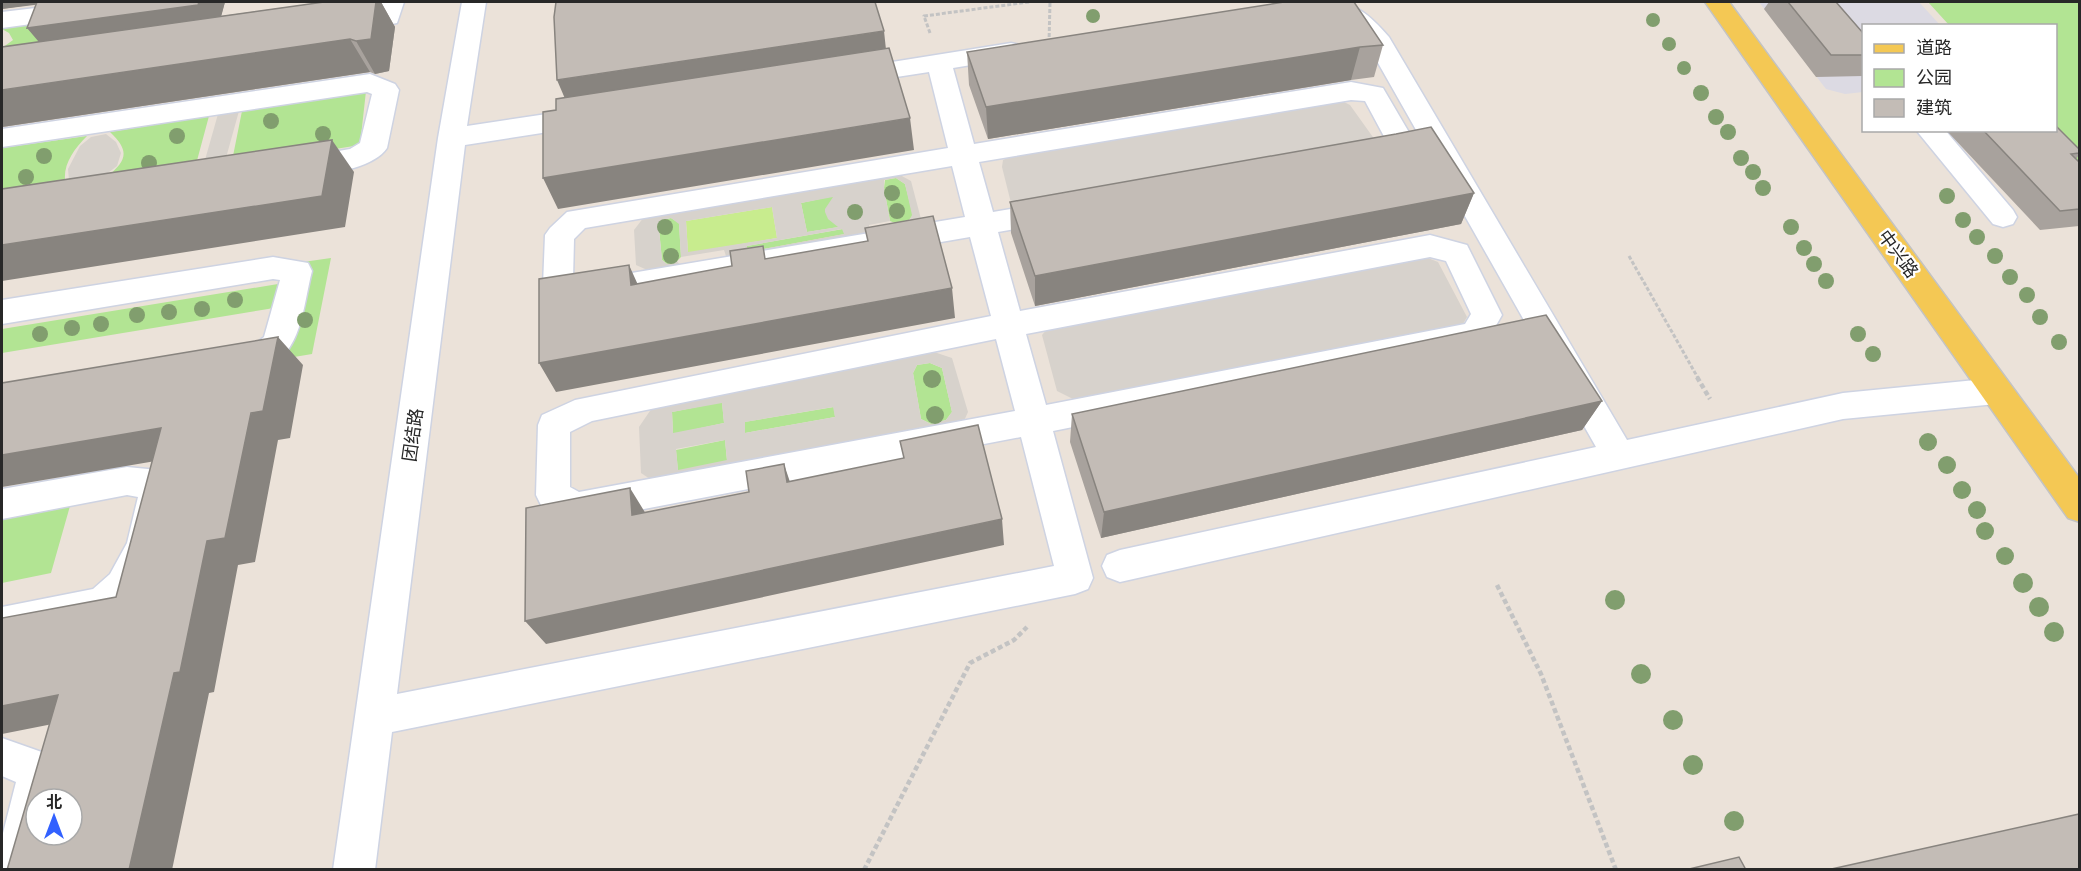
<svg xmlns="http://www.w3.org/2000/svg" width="2081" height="871" font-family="'Roboto Condensed','Noto Sans SC',sans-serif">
<rect width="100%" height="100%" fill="#ebe2d9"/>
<path fill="#dcdae3" d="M 1759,2 L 1919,2 L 1940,25 L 1864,26 L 1863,92 L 1845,94 L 1826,89 Z"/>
<path fill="#b2e493" d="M 1928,2 L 2079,2 L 2079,174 L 2056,130 L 2056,26 L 1949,25 Z
M 59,15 L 47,55 L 2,48 L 13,40 L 9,33 L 2,29 L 2,23 Z
M 366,91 L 360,145 L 231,166 L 242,111 Z
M 209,116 L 195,168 L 107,177 C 127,160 130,151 110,132 Z
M 87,136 C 73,150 61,167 66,186 L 2,197 L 2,148 Z
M 896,178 L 905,184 L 913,215 C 907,224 899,225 890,221 L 884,188 L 885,180 Z
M 834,196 L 839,227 L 807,232 L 801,203 Z
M 671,218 L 679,223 L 681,257 L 677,261 L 667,264 L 662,260 L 659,229 L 662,220 Z
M 843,229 L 845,234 L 747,252 L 747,246 Z
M 331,258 L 312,354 L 282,359 L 303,262 Z
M 278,284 L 286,286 L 277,307 L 268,309 L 2,353 L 2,329 Z
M 930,363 L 942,368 L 952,412 L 946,420 L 931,424 L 921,419 L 913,373 L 917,365 Z
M 722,402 L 724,423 L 673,434 L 672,412 Z
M 834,407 L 835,417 L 745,433 L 744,422 Z
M 725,440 L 727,461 L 678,471 L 676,450 Z
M 70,506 L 51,573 L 2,583 L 2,519 Z"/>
<path fill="#c8ec8e" d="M 772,207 L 777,238 L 688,253 L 686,221 Z"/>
<path fill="#d7d2cc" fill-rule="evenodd" d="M 1338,99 L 1350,105 L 1375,140 L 1011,203 L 1002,167 L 1003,160 L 1011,156 Z
M 239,111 L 224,165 L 203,167 L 218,114 Z
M 106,134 L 116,142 L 121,153 L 117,166 L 104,176 L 69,180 L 68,169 L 80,146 L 91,137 Z
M 900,175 L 911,181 L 921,219 L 909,227 L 654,273 L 636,265 L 634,230 L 644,217 ZM 896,178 L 905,184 L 912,215 L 909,221 L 869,231 L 869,225 L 890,221 L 884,188 L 884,180 ZM 833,197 L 825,209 L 825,212 L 828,219 L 838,227 L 807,232 L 801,203 ZM 772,207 L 777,238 L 688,252 L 686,221 ZM 671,218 L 679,224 L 681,257 L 724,250 L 726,256 L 680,265 L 677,261 L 667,264 L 662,260 L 659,229 L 663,220 ZM 842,229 L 844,234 L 747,252 L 747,246 Z
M 1423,256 L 1438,262 L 1467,317 L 1460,329 L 1073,399 L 1057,391 L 1042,335 L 1050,326 Z
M 934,352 L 952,358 L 968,412 L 963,423 L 653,481 L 641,473 L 639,427 L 654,405 ZM 930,363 L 942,368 L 952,412 L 946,420 L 931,424 L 921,419 L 913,373 L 917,365 ZM 722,403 L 724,423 L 673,433 L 672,412 ZM 833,407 L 835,417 L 745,433 L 745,422 ZM 725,440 L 727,460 L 678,470 L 676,449 Z"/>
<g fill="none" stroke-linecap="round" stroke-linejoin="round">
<defs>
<path id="minor" d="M 86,2 L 153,2 L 150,7 L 141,9 L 2,28 L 2,12 Z
M 380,2 L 404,2 L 397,23 L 347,33 L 338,30 L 335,25 L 338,20 L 377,12 Z
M 462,2 L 486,2 L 467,126 L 587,108 L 596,111 L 600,117 L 596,123 L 587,126 L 465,145 L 397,694 L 1054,566 L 1021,437 L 576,522 L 541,505 L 536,495 L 538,425 L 542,415 L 575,400 L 991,316 L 970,237 L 576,305 L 547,294 L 543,286 L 545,235 L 550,228 L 567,212 L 948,148 L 929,72 L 851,84 L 842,82 L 838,76 L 842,70 L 1011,43 L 1020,45 L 1024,51 L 1020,57 L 953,68 L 974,144 L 1351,82 L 1383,88 L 1417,146 L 1413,153 L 1395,162 L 998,232 L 1020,311 L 1430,235 L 1467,245 L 1502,315 L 1486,343 L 1475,346 L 1053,431 L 1093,578 L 1088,589 L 1075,594 L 392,732 L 375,870 L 333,870 L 438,138 ZM 1351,100 L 1365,101 L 1387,142 L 1379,147 L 993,212 L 979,162 ZM 952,166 L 965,217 L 578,282 L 573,280 L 574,239 L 585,228 ZM 1430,257 L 1446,261 L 1471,314 L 1465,324 L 1046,405 L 1026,334 ZM 996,339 L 1015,411 L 579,492 L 570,487 L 570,432 L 592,421 Z
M 1319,2 C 1353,0 1367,12 1389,37 L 1627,440 L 1843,393 L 1996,378 L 2007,382 L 2012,391 L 2007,400 L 1996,404 L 1843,419 L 1120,582 L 1107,577 L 1102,566 L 1107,555 L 1120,550 L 1596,447 L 1369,47 L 1356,30 L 1322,7 Z
M 370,74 L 395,84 L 399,90 L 387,148 C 374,169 316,179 293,173 L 289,166 L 293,159 L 350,149 L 360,143 L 372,94 L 367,92 L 2,147 L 2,129 Z
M 1916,130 L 1945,130 L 2013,210 L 2017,217 L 2013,224 L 2003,227 L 1993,224 Z
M 273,257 L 308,263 L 312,271 C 303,305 302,355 264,368 C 252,372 244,374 232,370 L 227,361 L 232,352 L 253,346 L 264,337 L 280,280 L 273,279 L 2,324 L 2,300 Z
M 127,467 L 158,470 L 170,475 C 182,500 152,573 136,596 C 128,607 116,616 103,621 L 2,641 L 2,607 L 93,589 L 110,574 L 127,543 L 138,497 L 127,495 L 2,519 L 2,489 Z
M 2,738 L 53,756 L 59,770 L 52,799 L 36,799 L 36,835 L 44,835 C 36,868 35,870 2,870 L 2,837 L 16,782 L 2,776 Z"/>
<path id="major" d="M 1705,2 L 1729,2 L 2080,479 L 2080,522 L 2068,518 Z"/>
</defs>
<use href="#minor" stroke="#ced3e2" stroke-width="3"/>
<use href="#major" stroke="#c3c3c3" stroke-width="3"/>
<path stroke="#c3c3c3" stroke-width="3" stroke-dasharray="4 2" stroke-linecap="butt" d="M 930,33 L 924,16 L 1029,2
M 1049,43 L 1050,2
M 1629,256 L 1698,378"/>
<path stroke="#c3c3c3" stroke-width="4.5" stroke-dasharray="5 3" stroke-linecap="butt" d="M 1697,377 L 1710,399
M 1497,585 L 1541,674 L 1616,870
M 864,870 L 970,663 L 1014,640 L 1027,627"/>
<use href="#minor" fill="#fff" fill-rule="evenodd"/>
<use href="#major" fill="#f4c854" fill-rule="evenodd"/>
</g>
<g fill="#819e6e">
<circle cx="1093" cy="16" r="7"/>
<circle cx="1653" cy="20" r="7"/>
<circle cx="1669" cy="44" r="7"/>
<circle cx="1684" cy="68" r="7"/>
<circle cx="1701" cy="93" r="8"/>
<circle cx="1716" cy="117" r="8"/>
<circle cx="271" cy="121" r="8"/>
<circle cx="1728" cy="132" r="8"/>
<circle cx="323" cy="134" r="8"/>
<circle cx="177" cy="136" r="8"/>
<circle cx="44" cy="156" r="8"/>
<circle cx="1741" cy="158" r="8"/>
<circle cx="149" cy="163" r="8"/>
<circle cx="1753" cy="172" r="8"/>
<circle cx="26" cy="177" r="8"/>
<circle cx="1763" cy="188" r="8"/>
<circle cx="892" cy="193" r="8"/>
<circle cx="1947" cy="196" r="8"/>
<circle cx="897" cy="211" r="8"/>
<circle cx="855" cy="212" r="8"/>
<circle cx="1963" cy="220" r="8"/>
<circle cx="665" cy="227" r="8"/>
<circle cx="1791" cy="227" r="8"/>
<circle cx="1977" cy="237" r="8"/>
<circle cx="1804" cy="248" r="8"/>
<circle cx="671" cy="256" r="8"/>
<circle cx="1995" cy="256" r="8"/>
<circle cx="1814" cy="264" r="8"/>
<circle cx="2010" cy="277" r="8"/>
<circle cx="1826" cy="281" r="8"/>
<circle cx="2027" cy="295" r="8"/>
<circle cx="235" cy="300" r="8"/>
<circle cx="202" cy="309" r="8"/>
<circle cx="169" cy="312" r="8"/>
<circle cx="137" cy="315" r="8"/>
<circle cx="2040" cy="317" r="8"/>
<circle cx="305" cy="320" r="8"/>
<circle cx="101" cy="324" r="8"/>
<circle cx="72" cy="328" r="8"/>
<circle cx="40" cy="334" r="8"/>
<circle cx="1858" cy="334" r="8"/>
<circle cx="2059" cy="342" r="8"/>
<circle cx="1873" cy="354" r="8"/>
<circle cx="932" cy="379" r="9"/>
<circle cx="935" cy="415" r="9"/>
<circle cx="1928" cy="442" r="9"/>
<circle cx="1947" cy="465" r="9"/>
<circle cx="1962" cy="490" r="9"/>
<circle cx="1977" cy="510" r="9"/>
<circle cx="1985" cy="531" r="9"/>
<circle cx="2005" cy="556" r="9"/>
<circle cx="2023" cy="583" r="10"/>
<circle cx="1615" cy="600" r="10"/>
<circle cx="2039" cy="607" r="10"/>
<circle cx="2054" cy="632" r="10"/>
<circle cx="1641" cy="674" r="10"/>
<circle cx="1673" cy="720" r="10"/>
<circle cx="1693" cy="765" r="10"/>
<circle cx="1734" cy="821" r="10"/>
</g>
<path fill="#a8a29d" d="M 2,2 L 225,2 L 221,16 L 324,2 L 381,2 L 395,27 L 389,71 L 375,74 L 370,72 L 2,127 L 38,42 L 36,4 L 2,9 Z
M 1769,2 L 1836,2 L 1863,33 L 1863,76 L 1816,77 L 1764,9 Z
M 1383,45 L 1374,77 L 1351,80 L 988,139 L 969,85 L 967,52 Z
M 1946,130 L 2055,130 L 2079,149 L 2079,155 L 2076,159 L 2079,162 L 2079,226 L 2040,230 Z
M 1474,193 L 1461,224 L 1035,306 L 1011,233 L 1010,202 Z
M 1602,401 L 1582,430 L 1101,538 L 1070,442 L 1072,414 Z"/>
<path fill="#88847f" d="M 2,2 L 58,2 L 2,9 Z
M 199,2 L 225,2 L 217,32 L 50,55 L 27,28 Z
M 376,2 L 381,2 L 395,27 L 389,71 L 375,74 L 356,41 Z
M 884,31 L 887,59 L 569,108 L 557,80 Z
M 350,39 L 370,72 L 2,127 L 2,90 Z
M 1360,47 L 1351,80 L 988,139 L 986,107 Z
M 910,118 L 914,150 L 558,209 L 543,178 Z
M 332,140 L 354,172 L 345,227 L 2,281 L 2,245 Z
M 1474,193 L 1461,224 L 1035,306 L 1035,276 Z
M 629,265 L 643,296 L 631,285 Z
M 952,288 L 955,318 L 556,392 L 539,363 Z
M 278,337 L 303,365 L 290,438 L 278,440 L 255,562 L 238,565 L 214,692 L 209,693 L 172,870 L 129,870 L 174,673 L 207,541 Z
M 1602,401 L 1582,430 L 1101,538 L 1104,512 Z
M 161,428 L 191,455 L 2,487 L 2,455 Z
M 784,464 L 793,491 L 787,482 Z
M 630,488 L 646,514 L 632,515 Z
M 1002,519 L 1004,545 L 546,644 L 525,621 Z
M 58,695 L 98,715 L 2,734 L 2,706 Z"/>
<path fill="#c3bcb6" stroke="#88847f" stroke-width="1.5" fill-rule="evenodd" d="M 37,2 L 199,2 L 198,5 L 27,28 Z
M 324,2 L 376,2 L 371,39 L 356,41 L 350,39 L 2,90 L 2,47 Z
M 556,2 L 875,2 L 884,31 L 557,80 L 554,17 Z
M 1284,2 L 1354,2 L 1383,45 L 1360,47 L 986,107 L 967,52 Z
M 1788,2 L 1836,2 L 1863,33 L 1863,55 L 1831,55 Z
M 889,48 L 910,118 L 543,178 L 543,112 L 556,110 L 556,99 Z
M 2055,125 L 2079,149 L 2079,153 L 2071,154 L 2079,162 L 2079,209 L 2060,211 L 1983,130 L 2055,130 Z
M 1431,127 L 1474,193 L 1035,276 L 1010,202 L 1396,134 Z
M 332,140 L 322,196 L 2,245 L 2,189 Z
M 933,216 L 952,288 L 539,363 L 539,279 L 629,265 L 631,285 L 732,266 L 730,251 L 763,246 L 765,259 L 868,241 L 865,228 Z
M 1546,315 L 1602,401 L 1104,512 L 1072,414 Z
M 278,337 L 263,411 L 251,413 L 225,538 L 207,541 L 180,672 L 174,673 L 129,870 L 7,870 L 58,695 L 2,706 L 2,618 L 116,597 L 161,428 L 2,455 L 2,383 ZM 36,799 L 72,799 L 72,835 L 36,835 Z
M 978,425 L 1002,519 L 525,621 L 526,508 L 630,488 L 632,515 L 749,492 L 746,471 L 784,464 L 787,482 L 904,458 L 900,441 Z
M 2079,814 L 2079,870 L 1827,870 Z
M 1739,857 L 1746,870 L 1685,870 Z"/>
<g text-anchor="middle" stroke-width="4.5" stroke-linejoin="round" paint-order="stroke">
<g font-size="18" fill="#282828" stroke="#fff">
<text transform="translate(1898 254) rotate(54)" y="6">中兴路</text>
<text transform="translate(413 435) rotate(-82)" y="6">团结路</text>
</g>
</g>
<rect width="2081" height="871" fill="none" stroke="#282828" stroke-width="6"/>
<rect x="1862" y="24" width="195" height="108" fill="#ffffff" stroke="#a9a9a9" stroke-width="1.5"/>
<rect x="1874" y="44" width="30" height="9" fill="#f4c854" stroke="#a9a9a9" stroke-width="1.5"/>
<text x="1916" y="54" font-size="18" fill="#282828">道路</text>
<rect x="1874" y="69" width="30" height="18" fill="#b2e493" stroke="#a9a9a9" stroke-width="1.5"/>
<text x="1916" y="84" font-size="18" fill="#282828">公园</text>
<rect x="1874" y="99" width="30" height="18" fill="#c3bcb6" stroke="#a9a9a9" stroke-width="1.5"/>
<text x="1916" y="114" font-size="18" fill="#282828">建筑</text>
<g transform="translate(54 817)"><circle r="28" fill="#ffffff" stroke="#a9a9a9" stroke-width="1.5"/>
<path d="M0-4.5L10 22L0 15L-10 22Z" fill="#3261ff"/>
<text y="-9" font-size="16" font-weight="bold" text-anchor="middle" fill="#282828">北</text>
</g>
</svg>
